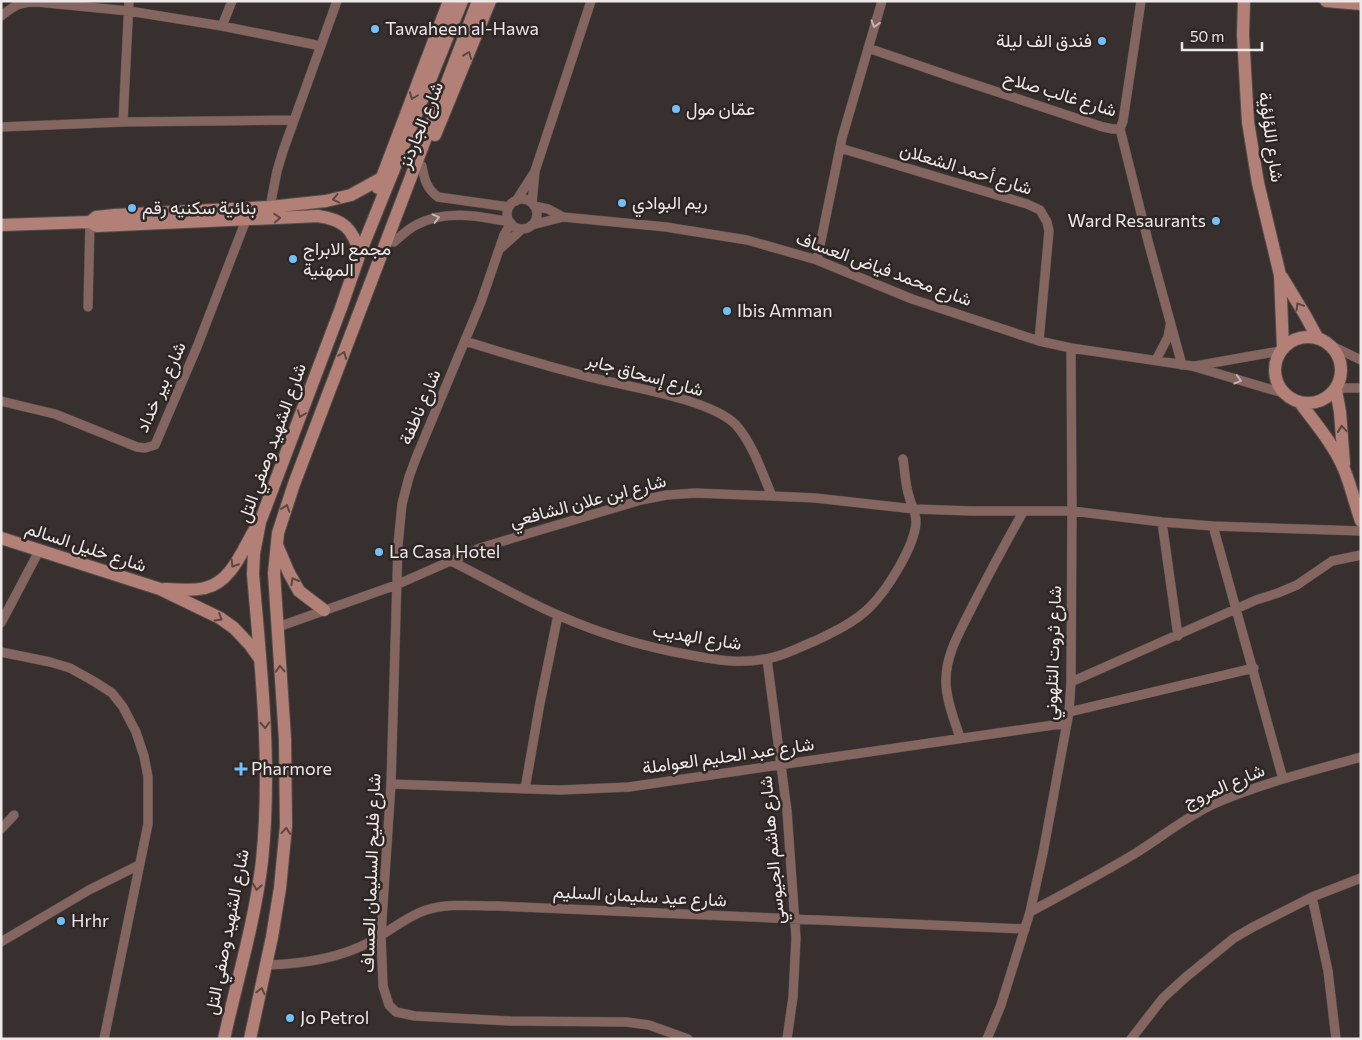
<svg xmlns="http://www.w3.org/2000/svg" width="1362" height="1040" font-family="Commissioner,Vazirmatn,sans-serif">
<rect width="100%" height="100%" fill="#37302f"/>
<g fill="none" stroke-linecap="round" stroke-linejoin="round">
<defs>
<path id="street" d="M 1,16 C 15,5 20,2 37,2 L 129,11 L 222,26 L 232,1
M 222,26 L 321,46
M 868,48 L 955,78 L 1103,127 L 1113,129 L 1120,129 L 1123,121 L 1141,1
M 123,122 L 129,1
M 1,127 L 123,122 L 294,120
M 1120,129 L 1148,241 L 1182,365
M 840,148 L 1027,204 L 1040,210 L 1047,222 L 1049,231 L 1039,341
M 422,166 C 424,179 427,189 438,197 L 509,207
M507 214a15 15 0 1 1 30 0a15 15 0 1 1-30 0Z
M 516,201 L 534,173
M 532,203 L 535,171 L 591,1
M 534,206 L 548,209 L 563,217
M 270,207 L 277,171 L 283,151 L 337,1
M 511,223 L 504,235 L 481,302 L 416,458 L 409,477 L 402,504 L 398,545 L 391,784 L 381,935 L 383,986 L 389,1005 L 396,1012 L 415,1016 L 511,1021 L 626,1022 L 649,1025 L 688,1039
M 532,225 L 563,217 L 666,227 L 747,240 L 817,260 L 912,299 L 1039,341 L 1071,348 L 1192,366 L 1283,393
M 394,242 C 401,236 408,229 416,225 C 445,209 479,216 510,222
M 501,248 L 522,229
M 817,260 L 842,138 L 882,1
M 88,307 L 90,222
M 465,341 C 506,354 547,366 589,377 C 625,386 711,399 736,425 C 753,444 762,473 772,496
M 1332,346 L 1361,360
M 1156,360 L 1168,337 L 1170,326
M 1195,366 L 1280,351
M 1337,388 L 1361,388
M 1,401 L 55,414 L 137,447 L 145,448 L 155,445 L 197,347 L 246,220
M 1162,522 L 1178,636
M 1213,526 L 1283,779
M 451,561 C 487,579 523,600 560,616 C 601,634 645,647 690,655 C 716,660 740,664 765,659 C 782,657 799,647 815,641 C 834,632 855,622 870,607 C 887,590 915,546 916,522 C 916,512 911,505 909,496 C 905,484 905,471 903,459
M 1,623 L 39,551
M 278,627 L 396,585 L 480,548 L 641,500 L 667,495 L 695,493 L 772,496 L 815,498 L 914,509 L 972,511 L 1072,511 L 1162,522 L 1213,526 L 1361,531
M 1,652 L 50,662 L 70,668 L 95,682 L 112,693 L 123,707 L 136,732 L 144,756 L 148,777 L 148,824 L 104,1039
M 767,659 L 787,811 L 796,938 L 793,997 L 787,1039
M 1071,682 L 1256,600 L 1278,593 L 1297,585 L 1332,561 L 1361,555
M 1069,712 L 1254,668
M 960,738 C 955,721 946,701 946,682 C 945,654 962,628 974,603 C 990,572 1006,542 1023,512
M 391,784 L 561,790 L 629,787 L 1067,723
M 525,789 L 540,703 L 558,615
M 1,829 L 14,815
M 1312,897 L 1328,971 L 1336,1039
M 1030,912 C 1065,893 1101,874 1136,853 C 1163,836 1187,816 1216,803 C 1262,783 1312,771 1361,757
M 1,942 L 89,890 L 139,865
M 267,965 C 303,964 338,959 370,942 C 389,932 405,917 426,910 C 449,903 475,906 498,906 L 1025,929
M 987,1039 L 1001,1005 L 1030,912 L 1043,853 L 1069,712 L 1071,682 L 1072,511 L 1071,348
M 1131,1039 L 1163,998 L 1186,977 L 1234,938 L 1253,927 L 1312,897 L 1361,878"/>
<path id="secondary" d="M 1244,1 L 1243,35 L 1248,122 L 1258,183 L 1280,275 L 1283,347
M 1326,1 L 1361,4
M 435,135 L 490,1
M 378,188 L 449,1
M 90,222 L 96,217 L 115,215 L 270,207 L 326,201 L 351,195 L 380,179
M 1,225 L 90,222 L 97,226 L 318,216 C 344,220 352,228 360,253
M 1282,277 L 1305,315 L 1317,337
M1275 370a33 33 0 1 1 66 0a33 33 0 1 1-66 0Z
M 1336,390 L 1340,412 L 1344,464
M 1301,404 C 1316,424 1334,445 1344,469 C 1351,486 1355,504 1361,521
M 1,538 L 160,589 L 220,618 L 234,628 L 250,645 L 260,659
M 277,545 L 289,573 L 299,591 L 324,610
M 165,589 C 178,590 192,591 205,588 C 231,583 243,549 255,529
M 224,1039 C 237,980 255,921 262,861 C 272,765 261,669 253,574 L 254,553 L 260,522 L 341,308 L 360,253 L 462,1
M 250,1039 L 272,937 L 280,888 L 286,826 L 285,739 L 274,573 L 278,533 L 294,484 L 327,397 L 478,1"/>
</defs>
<use href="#street" stroke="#544e4d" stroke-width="10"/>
<use href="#secondary" stroke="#544e4d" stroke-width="14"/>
<use href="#street" stroke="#85655f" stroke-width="9"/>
<use href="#secondary" stroke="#b38077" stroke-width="12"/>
</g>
<defs><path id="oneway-chevron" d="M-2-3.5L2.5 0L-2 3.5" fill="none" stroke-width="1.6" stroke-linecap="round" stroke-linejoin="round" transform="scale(1.25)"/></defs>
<g stroke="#c4b4b1">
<use href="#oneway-chevron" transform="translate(875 24) rotate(107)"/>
<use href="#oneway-chevron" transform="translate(436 218) rotate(-14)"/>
<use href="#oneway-chevron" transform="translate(1238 380) rotate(16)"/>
</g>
<g stroke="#5c4642">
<use href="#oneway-chevron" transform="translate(468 55) rotate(-68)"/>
<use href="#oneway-chevron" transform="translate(413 96) rotate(111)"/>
<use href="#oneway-chevron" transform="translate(336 199) rotate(167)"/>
<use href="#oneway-chevron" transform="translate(277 218) rotate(-4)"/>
<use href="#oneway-chevron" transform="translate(1299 306) rotate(-121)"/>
<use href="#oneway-chevron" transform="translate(343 355) rotate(-69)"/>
<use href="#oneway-chevron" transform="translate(301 414) rotate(111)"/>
<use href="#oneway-chevron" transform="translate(1342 429) rotate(-95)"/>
<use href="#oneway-chevron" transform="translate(286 508) rotate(-71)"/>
<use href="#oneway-chevron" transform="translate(234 564) rotate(123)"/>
<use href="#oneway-chevron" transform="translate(294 581) rotate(-120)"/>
<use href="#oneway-chevron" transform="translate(219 618) rotate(31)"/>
<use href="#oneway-chevron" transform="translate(280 669) rotate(-93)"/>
<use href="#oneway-chevron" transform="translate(265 725) rotate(87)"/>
<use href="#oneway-chevron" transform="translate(286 831) rotate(-85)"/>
<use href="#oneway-chevron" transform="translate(257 887) rotate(100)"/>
<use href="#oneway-chevron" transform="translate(261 991) rotate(-77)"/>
</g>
<g fill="#74c0f6" stroke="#2d2625" stroke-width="2">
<circle cx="375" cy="29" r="5"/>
<circle cx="1102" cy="41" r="5"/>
<circle cx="676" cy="109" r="5"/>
<circle cx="622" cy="203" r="5"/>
<circle cx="132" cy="208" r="5"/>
<circle cx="1216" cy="221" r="5"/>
<circle cx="293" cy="259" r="5"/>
<circle cx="727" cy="311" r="5"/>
<circle cx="379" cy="552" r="5"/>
<path d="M238.5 761.5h5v5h5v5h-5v5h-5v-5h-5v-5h5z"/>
<circle cx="61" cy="921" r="5"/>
<circle cx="290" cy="1018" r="5"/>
</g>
<g text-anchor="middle" stroke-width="5" stroke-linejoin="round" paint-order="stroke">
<g font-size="18" fill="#eee9e8" stroke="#2d2625" text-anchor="start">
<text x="385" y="35">Tawaheen al-Hawa</text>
<text x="1092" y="47" text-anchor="end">فندق الف ليلة</text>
<text x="686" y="115">عمّان مول</text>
<text x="632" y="209">ريم البوادي</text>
<text x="142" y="214">بنائية سكنيه رقم</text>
<text x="1206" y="227" text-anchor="end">Ward Resaurants</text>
<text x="303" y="255">مجمع الابراج<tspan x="303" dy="21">المهنية</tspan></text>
<text x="737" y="317">Ibis Amman</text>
<text x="389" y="558">La Casa Hotel</text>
<text x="251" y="775">Pharmore</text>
<text x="71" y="927">Hrhr</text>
<text x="300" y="1024">Jo Petrol</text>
</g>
<g font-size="18" fill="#eee9e8" stroke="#2d2625">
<text transform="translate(1060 94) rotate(17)" y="6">شارع غالب صلاح</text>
<text transform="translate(421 125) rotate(-68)" y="6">شارع الجاردنز</text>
<text transform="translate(1271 137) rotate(82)" y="6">شارع اللؤلؤية</text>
<text transform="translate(966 169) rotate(17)" y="6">شارع أحمد الشعلان</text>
<text transform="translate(884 269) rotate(20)" y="6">شارع محمد فياض العساف</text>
<text transform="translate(645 375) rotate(15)" y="6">شارع إسحاق جابر</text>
<text transform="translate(161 387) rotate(-66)" y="6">شارع بير خداد</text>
<text transform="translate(420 407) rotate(-67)" y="6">شارع ناطفة</text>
<text transform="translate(272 443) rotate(-70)" y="6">شارع الشهيد وصفي التل</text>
<text transform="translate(588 501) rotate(-15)" y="6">شارع ابن علان الشافعي</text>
<text transform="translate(86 547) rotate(18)" y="6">شارع خليل السالم</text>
<text transform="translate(697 637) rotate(9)" y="6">شارع الهديب</text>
<text transform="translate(1053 653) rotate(-88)" y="6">شارع ثروت التلهوني</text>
<text transform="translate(728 756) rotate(-8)" y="6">شارع عبد الحليم العواملة</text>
<text transform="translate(1224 786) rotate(-23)" y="6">شارع المروج</text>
<text transform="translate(772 850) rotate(-95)" y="6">شارع هاشم الجيوسي</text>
<text transform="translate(371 873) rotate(-88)" y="6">شارع فليح السليمان العساف</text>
<text transform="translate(640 896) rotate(3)" y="6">شارع عيد سليمان السليم</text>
<text transform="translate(227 932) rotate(-79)" y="6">شارع الشهيد وصفي التل</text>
</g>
</g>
<rect width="1362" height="1040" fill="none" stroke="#eee9e8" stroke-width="5"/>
<path d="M1182 42v8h80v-8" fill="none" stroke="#eee9e8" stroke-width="2.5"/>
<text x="1190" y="42" font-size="15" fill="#eee9e8" stroke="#2d2625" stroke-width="4" paint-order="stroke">50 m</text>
</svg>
